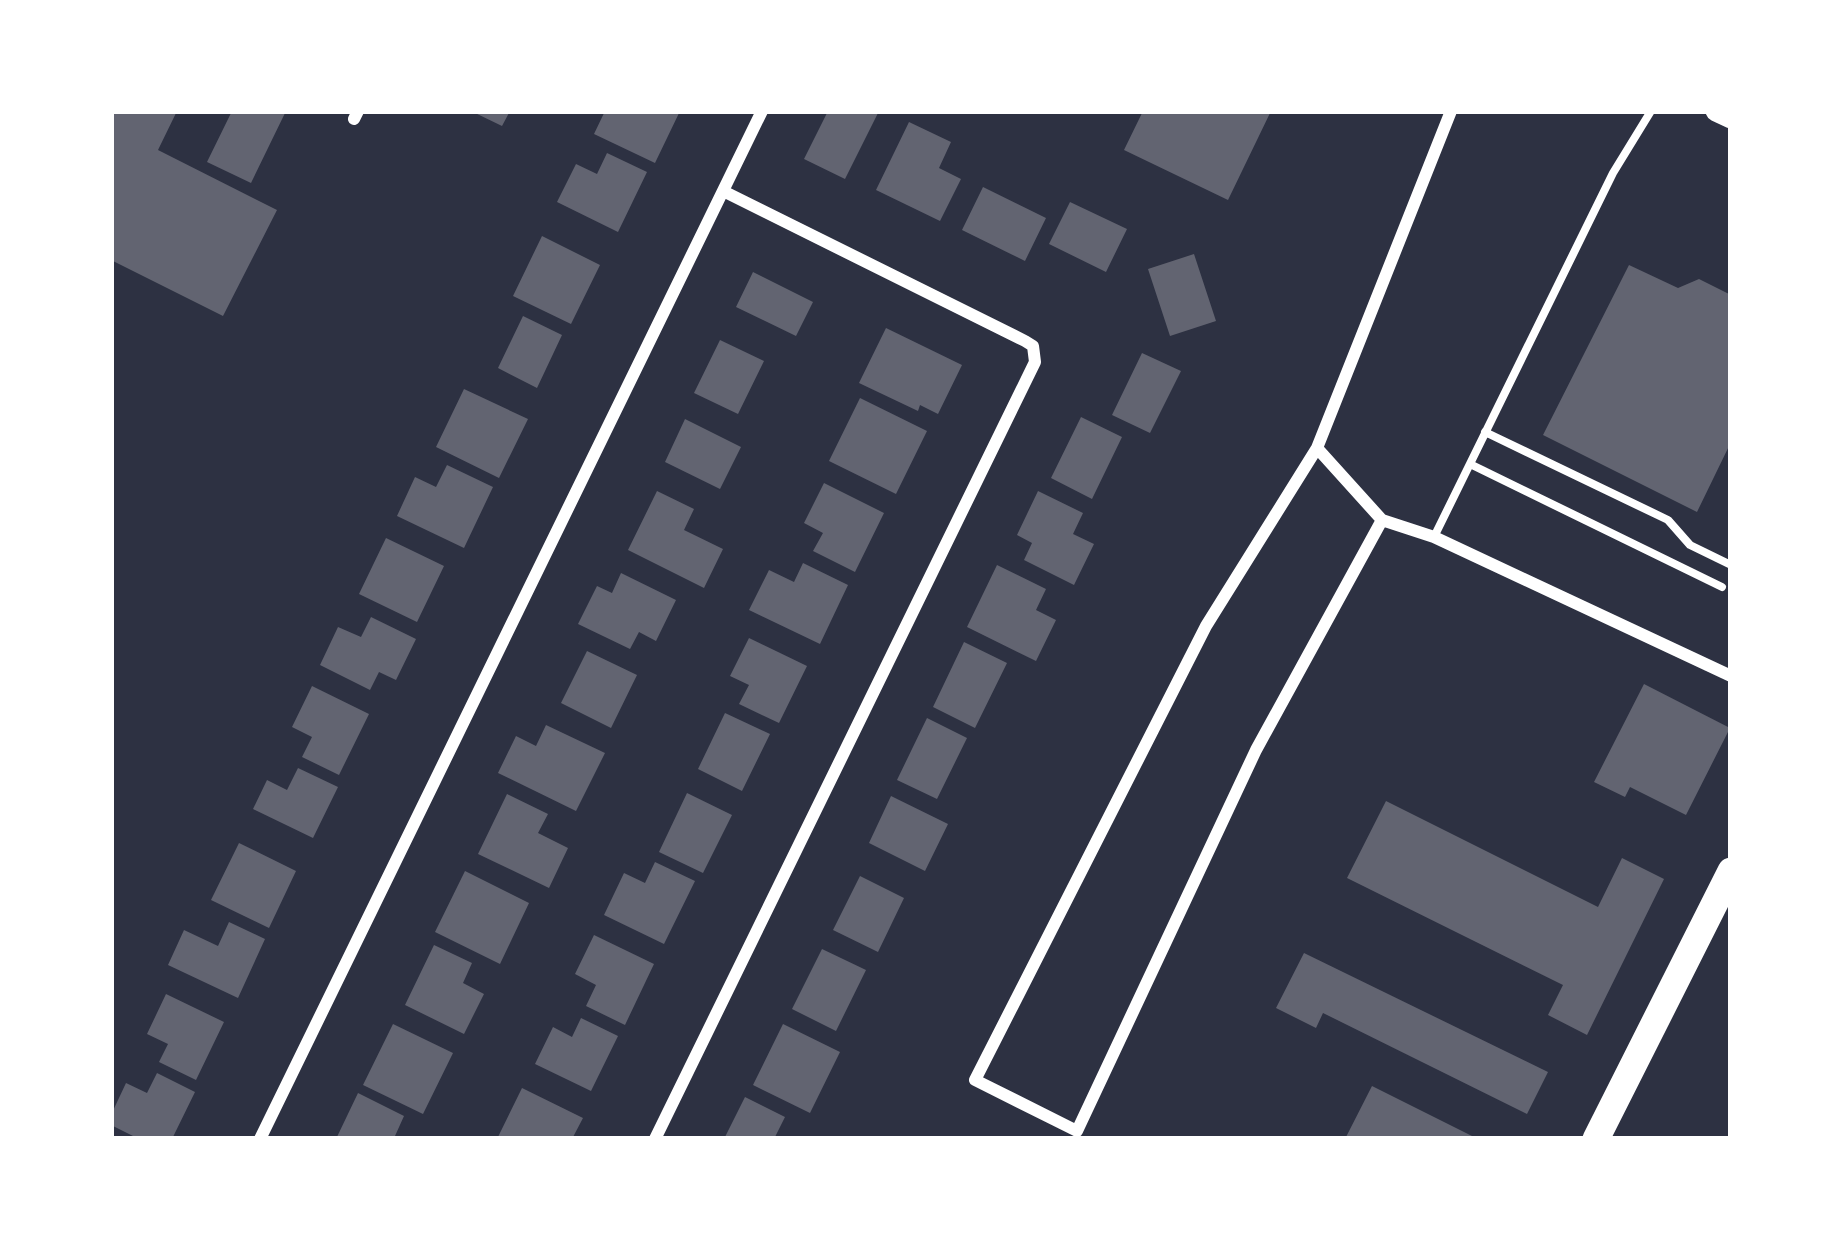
<svg xmlns="http://www.w3.org/2000/svg" width="1842" height="1250" font-family="'Asap Condensed',sans-serif">
<rect width="100%" height="100%" fill="#2d3142"/>
<path fill="#626471" d="M 111,111 L 177,111 L 158,150 L 277,210 L 223,316 L 111,260 Z
M 232,111 L 286,111 L 251,183 L 207,162 Z
M 471,111 L 510,111 L 502,126 Z
M 605,111 L 680,111 L 655,163 L 594,134 Z
M 828,111 L 879,111 L 845,179 L 804,159 Z
M 1143,111 L 1271,111 L 1228,200 L 1124,150 Z
M 909,122 L 951,142 L 939,168 L 961,179 L 940,221 L 876,190 Z
M 607,153 L 647,172 L 618,232 L 557,202 L 576,164 L 597,174 Z
M 983,187 L 1046,218 L 1025,261 L 962,230 Z
M 1070,202 L 1127,229 L 1106,272 L 1049,244 Z
M 542,236 L 600,265 L 571,324 L 513,296 Z
M 1194,254 L 1216,321 L 1170,336 L 1148,269 Z
M 1629,265 L 1678,288 L 1699,279 L 1731,295 L 1731,442 L 1697,512 L 1543,435 Z
M 753,272 L 813,302 L 796,336 L 736,307 Z
M 523,316 L 562,335 L 537,388 L 498,368 Z
M 886,328 L 962,365 L 938,414 L 920,405 L 918,411 L 859,383 Z
M 720,340 L 764,361 L 738,414 L 694,393 Z
M 1142,353 L 1181,371 L 1150,433 L 1112,415 Z
M 464,389 L 528,419 L 499,478 L 436,447 Z
M 860,398 L 927,431 L 896,494 L 829,461 Z
M 1081,417 L 1122,437 L 1092,499 L 1051,478 Z
M 685,419 L 741,447 L 720,489 L 665,462 Z
M 447,465 L 493,487 L 464,548 L 397,516 L 415,477 L 436,487 Z
M 824,483 L 884,513 L 855,572 L 813,551 L 823,533 L 804,523 Z
M 657,491 L 694,509 L 684,530 L 723,549 L 704,588 L 628,550 Z
M 1038,491 L 1083,513 L 1073,534 L 1094,544 L 1074,585 L 1024,560 L 1032,543 L 1017,535 Z
M 386,538 L 444,566 L 417,622 L 359,594 Z
M 803,563 L 848,585 L 820,644 L 749,610 L 769,570 L 794,582 Z
M 997,565 L 1046,589 L 1036,610 L 1056,620 L 1036,661 L 967,627 Z
M 621,573 L 676,600 L 656,641 L 639,632 L 630,649 L 578,624 L 597,586 L 612,593 Z
M 371,617 L 416,639 L 396,680 L 379,672 L 370,690 L 320,665 L 338,627 L 361,637 Z
M 749,638 L 807,666 L 779,723 L 739,704 L 749,685 L 730,676 Z
M 964,642 L 1007,663 L 975,728 L 933,707 Z
M 587,651 L 637,675 L 611,728 L 561,703 Z
M 1644,684 L 1730,728 L 1686,815 L 1630,787 L 1625,797 L 1594,782 Z
M 312,686 L 369,714 L 339,775 L 302,757 L 312,737 L 292,727 Z
M 725,713 L 770,734 L 742,791 L 698,769 Z
M 927,718 L 967,738 L 937,799 L 897,780 Z
M 546,725 L 605,753 L 576,811 L 498,773 L 516,736 L 536,746 Z
M 298,768 L 338,787 L 313,838 L 253,809 L 267,780 L 287,790 Z
M 687,793 L 732,815 L 703,873 L 659,852 Z
M 507,794 L 548,814 L 538,833 L 568,848 L 549,888 L 478,854 Z
M 891,796 L 948,824 L 925,871 L 869,843 Z
M 1386,801 L 1598,907 L 1622,858 L 1664,879 L 1587,1035 L 1548,1015 L 1563,985 L 1347,878 Z
M 239,843 L 296,871 L 269,928 L 211,900 Z
M 655,862 L 695,881 L 664,944 L 604,915 L 624,873 L 645,883 Z
M 465,871 L 529,903 L 500,964 L 435,932 Z
M 860,876 L 904,898 L 878,952 L 833,930 Z
M 229,922 L 265,939 L 238,998 L 168,965 L 184,930 L 218,946 Z
M 594,935 L 654,964 L 625,1025 L 586,1006 L 596,985 L 575,974 Z
M 434,945 L 472,963 L 463,983 L 484,994 L 464,1034 L 405,1005 Z
M 822,949 L 866,970 L 836,1031 L 792,1009 Z
M 1304,953 L 1548,1072 L 1527,1114 L 1323,1013 L 1316,1028 L 1276,1008 Z
M 166,994 L 224,1022 L 196,1080 L 159,1062 L 168,1044 L 147,1034 Z
M 581,1018 L 618,1036 L 591,1091 L 535,1064 L 553,1027 L 572,1037 Z
M 393,1024 L 453,1053 L 423,1114 L 363,1085 Z
M 783,1024 L 840,1052 L 810,1113 L 753,1085 Z
M 157,1073 L 195,1092 L 172,1139 L 139,1139 L 111,1125 L 111,1115 L 126,1083 L 147,1093 Z
M 1372,1086 L 1478,1139 L 1345,1139 Z
M 522,1088 L 583,1118 L 572,1139 L 497,1139 Z
M 358,1093 L 404,1116 L 395,1136 L 402,1139 L 336,1139 Z
M 745,1097 L 785,1117 L 774,1139 L 724,1139 Z"/>
<g fill="none" stroke-linecap="round" stroke-linejoin="round">
<path stroke="#fff" stroke-width="8" d="M 1485,432 L 1668,520 L 1690,545 L 1731,565
M 1470,464 L 1722,587
M 1434,537 L 1613,173 L 1651,111"/>
<path stroke="#fff" stroke-width="12" d="M 354,119 L 358,111
M 1317,448 L 1382,520 L 1434,537 L 1731,676
M 1382,520 L 1256,750 L 1077,1131 L 975,1080 L 1206,626 L 1317,448 L 1451,111
M 260,1139 L 762,111
M 655,1139 L 1035,362 L 1033,346 L 1025,341 L 723,191"/>
<path stroke="#fff" stroke-width="21" d="M 1716,111 L 1731,118"/>
<path stroke="#fff" stroke-width="27" d="M 1596,1139 L 1731,871"/>
</g>
<rect width="1842" height="1250" fill="none" stroke="#ffffff" stroke-width="228"/>
</svg>
